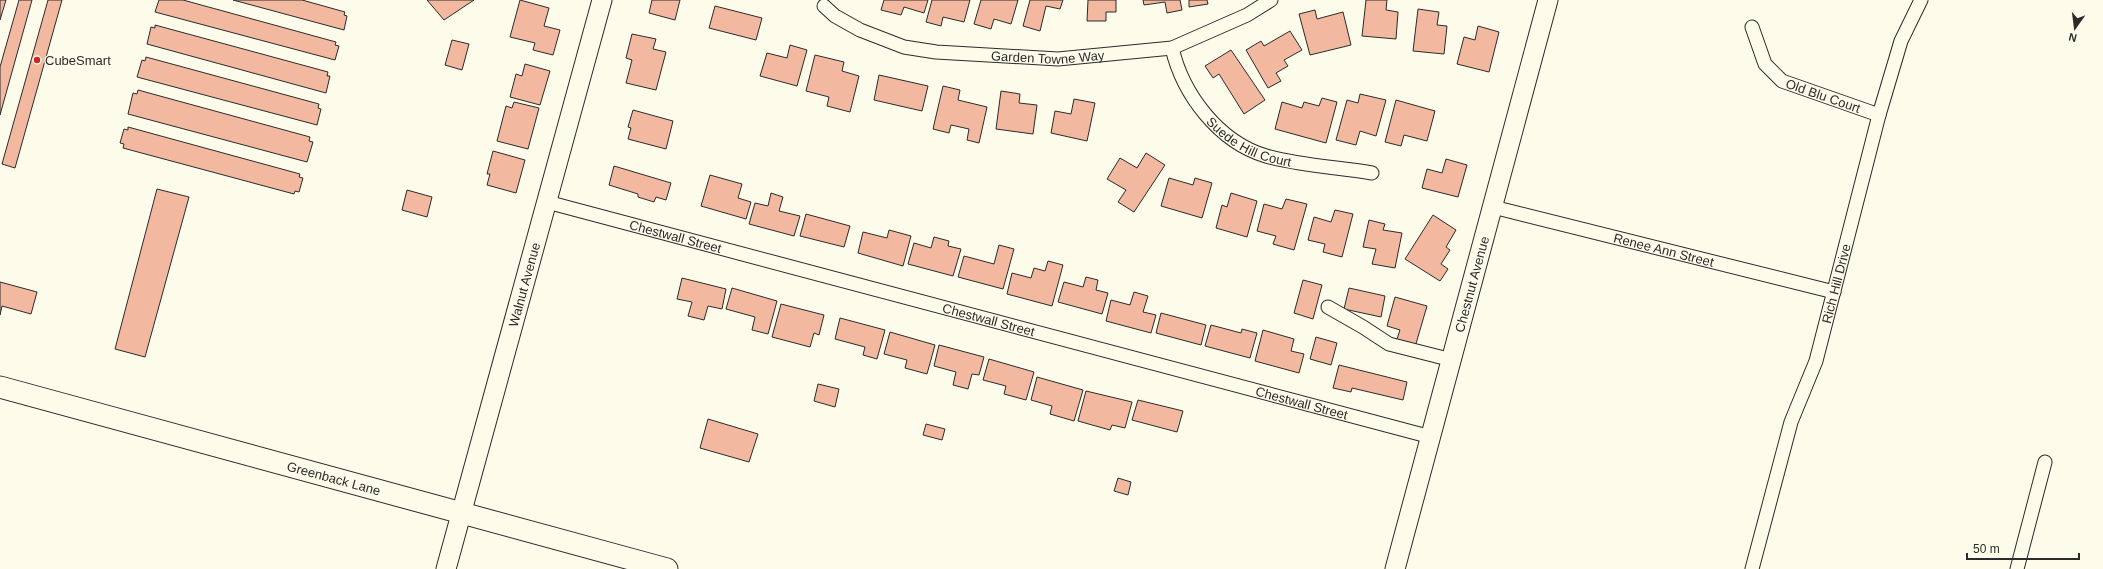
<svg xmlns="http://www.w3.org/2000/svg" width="2103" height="569" font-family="Arial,sans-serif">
<rect width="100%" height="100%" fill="#fdfbea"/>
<path fill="#f2b8a0" stroke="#2b2b2b" d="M 0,0 L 6,0 L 0,20 Z
M 19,0 L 32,0 L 0,115 L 0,67 Z
M 48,0 L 62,0 L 15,168 L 2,164 Z
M 159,0 L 183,0 L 336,42 L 335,45 L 339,46 L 335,60 L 155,12 Z
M 233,0 L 302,0 L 345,12 L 344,15 L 347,16 L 344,30 Z
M 427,0 L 474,0 L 444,20 Z
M 520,0 L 549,8 L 544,26 L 560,30 L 553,55 L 533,50 L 535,43 L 510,37 Z
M 652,0 L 680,0 L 675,20 L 649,13 Z
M 884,0 L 928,0 L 924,13 L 904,7 L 901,15 L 881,10 Z
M 932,0 L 970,0 L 964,22 L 943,17 L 941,26 L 926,22 Z
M 981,0 L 1018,0 L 1011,24 L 994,19 L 991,29 L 974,24 Z
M 1030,0 L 1063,0 L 1060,9 L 1046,6 L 1040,31 L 1023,26 Z
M 1088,0 L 1116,0 L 1116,12 L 1106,12 L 1106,21 L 1087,21 Z
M 1143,0 L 1180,0 L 1182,10 L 1167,13 L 1165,2 L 1144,5 Z
M 1189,0 L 1207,0 L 1208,4 L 1189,7 Z
M 1366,0 L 1387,0 L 1386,10 L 1398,12 L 1396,39 L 1362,36 Z
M 715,6 L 762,18 L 756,40 L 709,28 Z
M 1418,9 L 1439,12 L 1437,25 L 1447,26 L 1444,54 L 1413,51 Z
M 1315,10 L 1317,19 L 1343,12 L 1351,45 L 1310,55 L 1299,14 Z
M 155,25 L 328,72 L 327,76 L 330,76 L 326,93 L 147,44 L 151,27 L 155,28 Z
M 1478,26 L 1499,32 L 1489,72 L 1457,64 L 1464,37 L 1475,40 Z
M 1290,31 L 1302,50 L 1284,60 L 1288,66 L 1276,73 L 1281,81 L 1268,88 L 1246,50 L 1261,41 L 1264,46 Z
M 632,34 L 656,39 L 653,49 L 666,52 L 656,90 L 626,83 L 632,60 L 626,58 Z
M 452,40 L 469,44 L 462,70 L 445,65 Z
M 790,45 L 807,50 L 797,86 L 760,76 L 767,53 L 787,58 Z
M 1231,50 L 1265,100 L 1244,114 L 1219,74 L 1213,78 L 1205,66 Z
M 815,55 L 844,62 L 842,71 L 859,76 L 850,112 L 827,106 L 829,97 L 806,91 Z
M 146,57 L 319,104 L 318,108 L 321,109 L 317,125 L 137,77 L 142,60 L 145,61 Z
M 525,64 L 550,71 L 540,105 L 510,97 L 516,74 L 522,76 Z
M 879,75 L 928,86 L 922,111 L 874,100 Z
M 943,86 L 960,90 L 958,100 L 987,107 L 979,143 L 967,140 L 969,129 L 951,125 L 949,133 L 933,129 Z
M 138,90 L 310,137 L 309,141 L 313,142 L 307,162 L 128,114 L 133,93 L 137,94 Z
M 1001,91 L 1020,94 L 1019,103 L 1037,105 L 1033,134 L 996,129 Z
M 1360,94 L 1386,100 L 1376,136 L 1360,131 L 1356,145 L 1336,140 L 1347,100 L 1358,103 Z
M 1322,98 L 1337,102 L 1326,143 L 1275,129 L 1282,102 L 1302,108 L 1304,102 L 1319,106 Z
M 1074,99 L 1095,103 L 1087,141 L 1051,133 L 1055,111 L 1071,114 Z
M 1396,100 L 1435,111 L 1427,141 L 1404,135 L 1401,146 L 1385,142 Z
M 514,102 L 539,108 L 528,149 L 497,141 L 506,106 L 512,108 Z
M 633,110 L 673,121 L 666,149 L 628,139 L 631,128 L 628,127 Z
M 128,127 L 300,174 L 299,177 L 303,178 L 299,192 L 295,191 L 294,194 L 123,148 L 124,144 L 120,143 L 124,129 L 128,130 Z
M 493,151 L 525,160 L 516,193 L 487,185 L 490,174 L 487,174 Z
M 1146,153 L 1165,165 L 1134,212 L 1118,202 L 1126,190 L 1107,179 L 1120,158 L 1137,168 Z
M 1446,159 L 1467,165 L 1458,197 L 1422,188 L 1427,169 L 1442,173 Z
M 614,166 L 671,183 L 666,200 L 656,197 L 654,202 L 638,197 L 638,194 L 609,185 Z
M 710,175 L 742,184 L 738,198 L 751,202 L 746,219 L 701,206 Z
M 1169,178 L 1193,185 L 1195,178 L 1212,183 L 1202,218 L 1161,206 Z
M 157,189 L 189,197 L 145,357 L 115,349 Z
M 407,190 L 432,197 L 427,217 L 402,210 Z
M 771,193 L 783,197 L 779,211 L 800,216 L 794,236 L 749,224 L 755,203 L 768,206 Z
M 1231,193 L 1257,201 L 1247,237 L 1216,228 L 1222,205 L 1227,207 Z
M 1286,199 L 1307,204 L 1294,250 L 1273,244 L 1276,236 L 1257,231 L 1264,204 L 1282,209 Z
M 1335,210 L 1353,214 L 1342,257 L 1323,252 L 1325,244 L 1308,240 L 1314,217 L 1331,222 Z
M 806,214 L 850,226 L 844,247 L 800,236 Z
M 1433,215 L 1456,230 L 1446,247 L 1450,250 L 1441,264 L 1448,269 L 1440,281 L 1405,259 Z
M 1369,220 L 1385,224 L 1383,230 L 1402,233 L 1395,268 L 1372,264 L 1376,249 L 1363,247 Z
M 889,230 L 911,236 L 903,266 L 858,253 L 863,232 L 887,238 Z
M 934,237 L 949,241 L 948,246 L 961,249 L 953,276 L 908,264 L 914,243 L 931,248 Z
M 999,245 L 1014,249 L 1003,289 L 958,277 L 964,256 L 994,264 Z
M 1048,261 L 1063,265 L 1052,306 L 1007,294 L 1012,273 L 1031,278 L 1034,268 L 1045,271 Z
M 1086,277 L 1098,280 L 1096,290 L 1108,293 L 1102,314 L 1058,302 L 1064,282 L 1083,287 Z
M 682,278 L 726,289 L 722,309 L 708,306 L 704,320 L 688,316 L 692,302 L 677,299 Z
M 1303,280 L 1322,285 L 1313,319 L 1294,313 Z
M 0,282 L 37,292 L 31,314 L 2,306 L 0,315 Z
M 732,288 L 777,301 L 768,334 L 752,330 L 755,317 L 726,309 Z
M 1349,288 L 1385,296 L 1381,317 L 1344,309 Z
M 1134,292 L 1148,296 L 1143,312 L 1156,315 L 1151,333 L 1106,321 L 1111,300 L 1130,305 Z
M 1395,297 L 1427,306 L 1415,347 L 1396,342 L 1400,330 L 1387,326 Z
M 781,304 L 824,315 L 819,335 L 814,333 L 810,347 L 772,337 Z
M 1161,313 L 1206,325 L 1201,345 L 1156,333 Z
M 840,318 L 885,330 L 877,359 L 863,355 L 865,347 L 835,339 Z
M 1211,325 L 1241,333 L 1242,329 L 1257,333 L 1250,358 L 1205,346 Z
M 1263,330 L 1294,339 L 1291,351 L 1304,354 L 1299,373 L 1255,361 Z
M 890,332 L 935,345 L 927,374 L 905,368 L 907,360 L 884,354 Z
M 1316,337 L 1337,343 L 1331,365 L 1310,359 Z
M 939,345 L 984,357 L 979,375 L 972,374 L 968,389 L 953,385 L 956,372 L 934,366 Z
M 989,359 L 1034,372 L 1026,400 L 1004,394 L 1006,386 L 983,380 Z
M 1339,365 L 1407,382 L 1403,400 L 1352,388 L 1351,392 L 1333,388 Z
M 1037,377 L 1083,390 L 1074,421 L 1050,414 L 1052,406 L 1031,400 Z
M 818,384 L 839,389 L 835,407 L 814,401 Z
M 1086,391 L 1132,402 L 1125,428 L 1112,425 L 1110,430 L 1078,421 Z
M 1138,400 L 1183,411 L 1177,432 L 1132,420 Z
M 708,419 L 758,434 L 749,462 L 700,448 Z
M 926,424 L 945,429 L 942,440 L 923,435 Z
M 1118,478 L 1131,482 L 1128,495 L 1114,491 Z"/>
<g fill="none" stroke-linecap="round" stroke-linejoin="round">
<defs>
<g id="street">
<path id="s1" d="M 824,6 L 835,16 L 860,30 L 904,47 L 936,52 L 1058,59 L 1172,48 L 1247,15 L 1271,0"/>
<path id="s2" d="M 1752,27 L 1765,64 L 1782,81 L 1879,115"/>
<path id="s3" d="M 1172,48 C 1183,95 1219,142 1266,156 C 1301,166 1337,167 1372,173"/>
<path id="s4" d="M 547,202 L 1431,437"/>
<path id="s5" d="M 1493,207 L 1834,292"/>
<path d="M 1328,307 L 1363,327 L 1389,344 L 1452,360"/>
<path id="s6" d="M 1752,569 L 1791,422 L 1816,361 L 1879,115 L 1901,41 L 1921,0"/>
<path d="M 2017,569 L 2045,462"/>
</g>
<g id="secondary">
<path id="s7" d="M 446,569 L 602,0"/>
<path id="s8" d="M 1395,569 L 1548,0"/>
</g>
<g id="primary">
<path id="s9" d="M 0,387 L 667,569"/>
</g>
</defs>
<use href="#street" stroke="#2b2b2b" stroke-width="15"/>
<use href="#secondary" stroke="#2b2b2b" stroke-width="21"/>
<use href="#primary" stroke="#2b2b2b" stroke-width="23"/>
<use href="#street" stroke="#fdfbea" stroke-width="13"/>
<use href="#secondary" stroke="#fdfbea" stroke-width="19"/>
<use href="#primary" stroke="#fdfbea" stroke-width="21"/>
</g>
<circle fill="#c62828" stroke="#fdfbea" stroke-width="1.5" cx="37" cy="60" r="4"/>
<g text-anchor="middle" stroke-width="3" stroke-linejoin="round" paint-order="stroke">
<g font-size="13" fill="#2b2b2b" stroke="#fdfbea">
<text dy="5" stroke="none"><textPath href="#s1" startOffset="235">Garden Towne Way</textPath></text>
<text dy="5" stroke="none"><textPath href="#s2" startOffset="107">Old Blu Court</textPath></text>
<text dy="5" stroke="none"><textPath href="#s3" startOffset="128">Suede Hill Court</textPath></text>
<text dy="5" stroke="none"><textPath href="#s4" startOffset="133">Chestwall Street</textPath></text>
<text dy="5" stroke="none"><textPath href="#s5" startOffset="176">Renee Ann Street</textPath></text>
<text dy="5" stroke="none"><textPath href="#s7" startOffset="295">Walnut Avenue</textPath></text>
<text dy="5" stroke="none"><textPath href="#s6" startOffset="298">Rich Hill Drive</textPath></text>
<text dy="5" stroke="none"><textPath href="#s8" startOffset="295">Chestnut Avenue</textPath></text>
<text dy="5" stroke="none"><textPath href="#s4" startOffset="457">Chestwall Street</textPath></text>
<text dy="5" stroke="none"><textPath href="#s4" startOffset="781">Chestwall Street</textPath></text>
<text dy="5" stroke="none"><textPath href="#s9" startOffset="346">Greenback Lane</textPath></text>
</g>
<g font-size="13" fill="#2b2b2b" stroke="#fdfbea" text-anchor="start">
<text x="45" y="65">CubeSmart</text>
</g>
</g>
<g transform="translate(2075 28) rotate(194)" stroke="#fdfbea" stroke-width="3" paint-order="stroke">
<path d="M0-3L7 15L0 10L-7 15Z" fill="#2b2b2b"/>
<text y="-6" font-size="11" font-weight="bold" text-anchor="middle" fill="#2b2b2b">N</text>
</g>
<path d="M1967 553v6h112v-6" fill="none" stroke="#2b2b2b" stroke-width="2"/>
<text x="1973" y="553" font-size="12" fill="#2b2b2b" stroke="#fdfbea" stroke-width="3" paint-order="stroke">50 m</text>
</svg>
